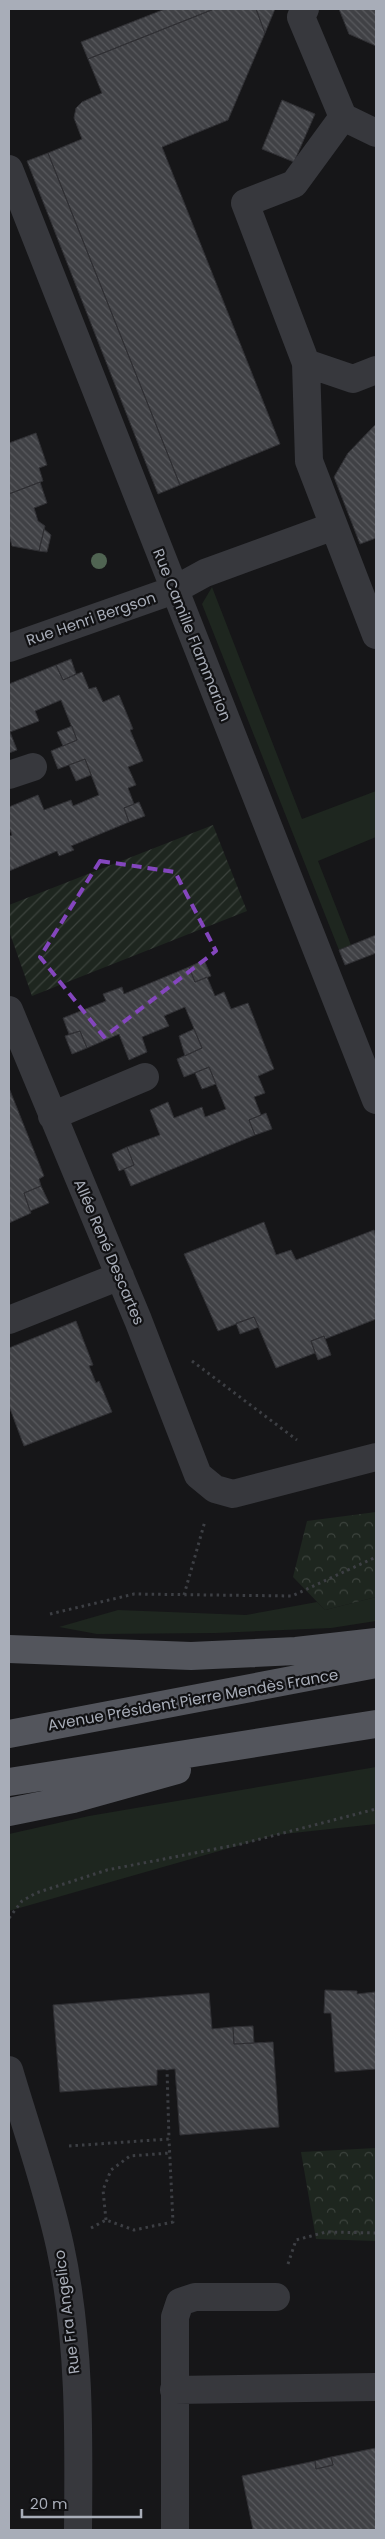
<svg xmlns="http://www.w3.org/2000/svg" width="385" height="2539" font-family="Poppins,sans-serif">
<defs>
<pattern id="forest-crowns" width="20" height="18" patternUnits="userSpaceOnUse" patternTransform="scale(1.25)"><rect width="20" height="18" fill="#1e261f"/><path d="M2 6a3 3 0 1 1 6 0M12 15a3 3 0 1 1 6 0" fill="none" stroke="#3c433d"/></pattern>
<pattern id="garden-furrows" width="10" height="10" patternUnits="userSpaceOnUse" patternTransform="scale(1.25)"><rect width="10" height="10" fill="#1e261f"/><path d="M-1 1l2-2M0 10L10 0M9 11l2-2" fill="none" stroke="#3c433d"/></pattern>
<pattern id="building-back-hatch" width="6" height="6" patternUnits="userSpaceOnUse" patternTransform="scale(1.25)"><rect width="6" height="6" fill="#404145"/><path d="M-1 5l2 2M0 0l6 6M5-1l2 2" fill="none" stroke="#595a5e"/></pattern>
</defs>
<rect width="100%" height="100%" fill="#161618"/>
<path fill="#1e261f" d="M 212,587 L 302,819 L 376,791 L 376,837 L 318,861 L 351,945 L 339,950 L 202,604 Z
M 376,1597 L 376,1621 L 331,1628 L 216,1633 L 97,1634 L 59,1627 L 118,1610 L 246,1615 L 317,1602 L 325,1610 Z
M 376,1767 L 376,1824 L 275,1835 L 9,1911 L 9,1834 L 89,1816 Z"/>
<path fill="url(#forest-crowns)" d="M 376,1512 L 376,1597 L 325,1610 L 293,1577 L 307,1521 Z
M 376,2148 L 376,2241 L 316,2239 L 301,2152 Z"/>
<path fill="url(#garden-furrows)" d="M 213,825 L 247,911 L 32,996 L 9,931 L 9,905 Z"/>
<path fill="url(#building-back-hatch)" stroke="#303034" d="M 165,9 L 214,9 L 88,59 L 81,42 Z
M 214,9 L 256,9 L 265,33 L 228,120 L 162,147 L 280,444 L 180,485 L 48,153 L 82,139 L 74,118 L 76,108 L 82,102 L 102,93 L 88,59 Z
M 256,9 L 275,9 L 265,33 Z
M 339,9 L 376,9 L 376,46 L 349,34 Z
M 282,100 L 315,114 L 294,162 L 262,149 Z
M 48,153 L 180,485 L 158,494 L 27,161 Z
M 376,424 L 376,538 L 360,544 L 334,477 L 348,453 Z
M 36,433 L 47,465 L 39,468 L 43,481 L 9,494 L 9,443 Z
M 40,482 L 47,503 L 34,508 L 38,521 L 45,526 L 39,551 L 12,546 L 9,535 L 9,494 Z
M 44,529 L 51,535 L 47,552 L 39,551 Z
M 71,659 L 76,674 L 63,680 L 56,665 Z
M 56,665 L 63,680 L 82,672 L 89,689 L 96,687 L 103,702 L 119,695 L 133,729 L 130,730 L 143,761 L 128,767 L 136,785 L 128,788 L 134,804 L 124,808 L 129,822 L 71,846 L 74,850 L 59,856 L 57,851 L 9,871 L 9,836 L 12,835 L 9,827 L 9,807 L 38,795 L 44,810 L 71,800 L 73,806 L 99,795 L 85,759 L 58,769 L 51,751 L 77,740 L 61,700 L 35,711 L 39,721 L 10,732 L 17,750 L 9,753 L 9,684 Z
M 72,726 L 77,740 L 63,746 L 57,732 Z
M 85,759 L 91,775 L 76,781 L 69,765 Z
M 139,802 L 145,816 L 129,822 L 124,808 Z
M 376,935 L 376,953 L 345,965 L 339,950 Z
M 204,960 L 211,976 L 195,982 L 189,967 Z
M 189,967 L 195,982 L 207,977 L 215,996 L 224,992 L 231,1009 L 248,1003 L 274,1069 L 258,1076 L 265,1093 L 254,1097 L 261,1115 L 249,1120 L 255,1135 L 131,1186 L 124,1169 L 134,1165 L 127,1147 L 160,1135 L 150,1110 L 168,1102 L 174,1118 L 202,1107 L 205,1117 L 226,1109 L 209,1067 L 184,1077 L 177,1059 L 202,1048 L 185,1007 L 164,1016 L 169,1026 L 142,1037 L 147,1052 L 129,1060 L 119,1034 L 87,1048 L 80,1031 L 69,1034 L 63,1018 L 106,1001 L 103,994 L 122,987 L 124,994 Z
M 194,1029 L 202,1048 L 185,1056 L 179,1036 Z
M 80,1031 L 87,1048 L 72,1054 L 65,1036 Z
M 209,1067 L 216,1084 L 202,1089 L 195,1073 Z
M 9,1088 L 44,1176 L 39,1179 L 41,1186 L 24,1193 L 31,1213 L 9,1223 Z
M 266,1113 L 272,1129 L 255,1135 L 249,1120 Z
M 127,1147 L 134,1165 L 119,1171 L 112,1154 Z
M 41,1186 L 49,1203 L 30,1211 L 24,1193 Z
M 264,1222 L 276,1255 L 291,1250 L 296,1260 L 374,1230 L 376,1237 L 376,1319 L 325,1339 L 324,1336 L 311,1341 L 315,1353 L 276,1368 L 254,1317 L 218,1331 L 184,1254 Z
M 254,1317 L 259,1327 L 240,1334 L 236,1323 Z
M 76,1321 L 93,1365 L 89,1366 L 96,1383 L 99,1381 L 112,1412 L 24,1446 L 9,1406 L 9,1348 Z
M 324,1336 L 331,1355 L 318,1360 L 311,1341 Z
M 325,1990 L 357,1991 L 357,1994 L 375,1992 L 376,2069 L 335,2072 L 331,2013 L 324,2013 Z
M 209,1993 L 212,2029 L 233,2027 L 234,2044 L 273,2042 L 279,2127 L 180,2135 L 175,2069 L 157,2070 L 157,2085 L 60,2092 L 53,2005 Z
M 253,2026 L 254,2043 L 234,2044 L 233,2027 Z
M 376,2448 L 376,2530 L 253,2530 L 242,2476 L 315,2461 L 316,2469 L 333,2465 L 331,2457 Z
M 331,2457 L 333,2465 L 316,2469 L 315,2461 Z"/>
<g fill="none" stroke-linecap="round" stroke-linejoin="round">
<path stroke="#3d3f44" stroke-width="3" stroke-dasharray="2.5 4" stroke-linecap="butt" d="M 192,1361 L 297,1440
M 184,1595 L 205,1521
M 50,1614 L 134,1594 L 292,1596 L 376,1557
M 9,1918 L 22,1901 L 36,1893 L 107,1870 L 241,1844 L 376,1809
M 69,2146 L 169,2139 L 167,2069
M 106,2220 L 103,2190 L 111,2170 L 130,2156 L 170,2153
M 91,2228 L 106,2220 L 134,2230 L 173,2222 L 169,2139
M 288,2264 L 296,2240 L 326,2232 L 376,2233"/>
<path stroke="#37383d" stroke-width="28" d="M 305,9 L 301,17 L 343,117 L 294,184 L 245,203 L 306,363 L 309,461 L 376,635
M 343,117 L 376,133
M 9,169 L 376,1100
M 306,363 L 353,379 L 376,370
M 9,648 L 174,590 L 205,573 L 334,526
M 9,775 L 33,767
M 9,1010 L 138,1320 L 198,1475 L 215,1489 L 233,1494 L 376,1457
M 52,1116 L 145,1077
M 9,1320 L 120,1276
M 9,2070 C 26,2128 47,2186 60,2246 C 80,2338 79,2436 78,2530
M 174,2390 L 376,2387
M 175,2530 L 175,2317 L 180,2302 L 195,2297 L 276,2297"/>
<path stroke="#53555c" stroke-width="28" d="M 9,1649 L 191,1656 L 296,1651 L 376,1642
M 9,1734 L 376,1664
M 9,1782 L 376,1724
M 9,1812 L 73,1799 L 177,1770"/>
</g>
<circle fill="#506452" cx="99" cy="561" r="8"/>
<path fill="none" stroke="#8446be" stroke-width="4" stroke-dasharray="10 6" stroke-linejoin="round" d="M 100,861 L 175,872 L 216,951 L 104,1037 L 40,957 Z"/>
<g text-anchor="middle" stroke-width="4.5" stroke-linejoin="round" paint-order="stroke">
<g font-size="15" fill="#a8adb8" stroke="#111113">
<text transform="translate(91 619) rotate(-19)" y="5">Rue Henri Bergson</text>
<text transform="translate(192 635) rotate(68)" y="5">Rue Camille Flammarion</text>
<text transform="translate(109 1252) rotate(67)" y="5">Allée René Descartes</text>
<text transform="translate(193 1700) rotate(-10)" y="5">Avenue Président Pierre Mendès France</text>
<text transform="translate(67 2312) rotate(-97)" y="5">Rue Fra Angelico</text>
</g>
</g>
<rect width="385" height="2539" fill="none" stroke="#a8adb8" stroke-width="20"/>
<path d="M22 2509v8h119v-8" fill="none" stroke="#a8adb8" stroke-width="2.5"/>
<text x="30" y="2509" font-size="15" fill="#a8adb8" stroke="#111113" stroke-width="4" paint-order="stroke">20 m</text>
</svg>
